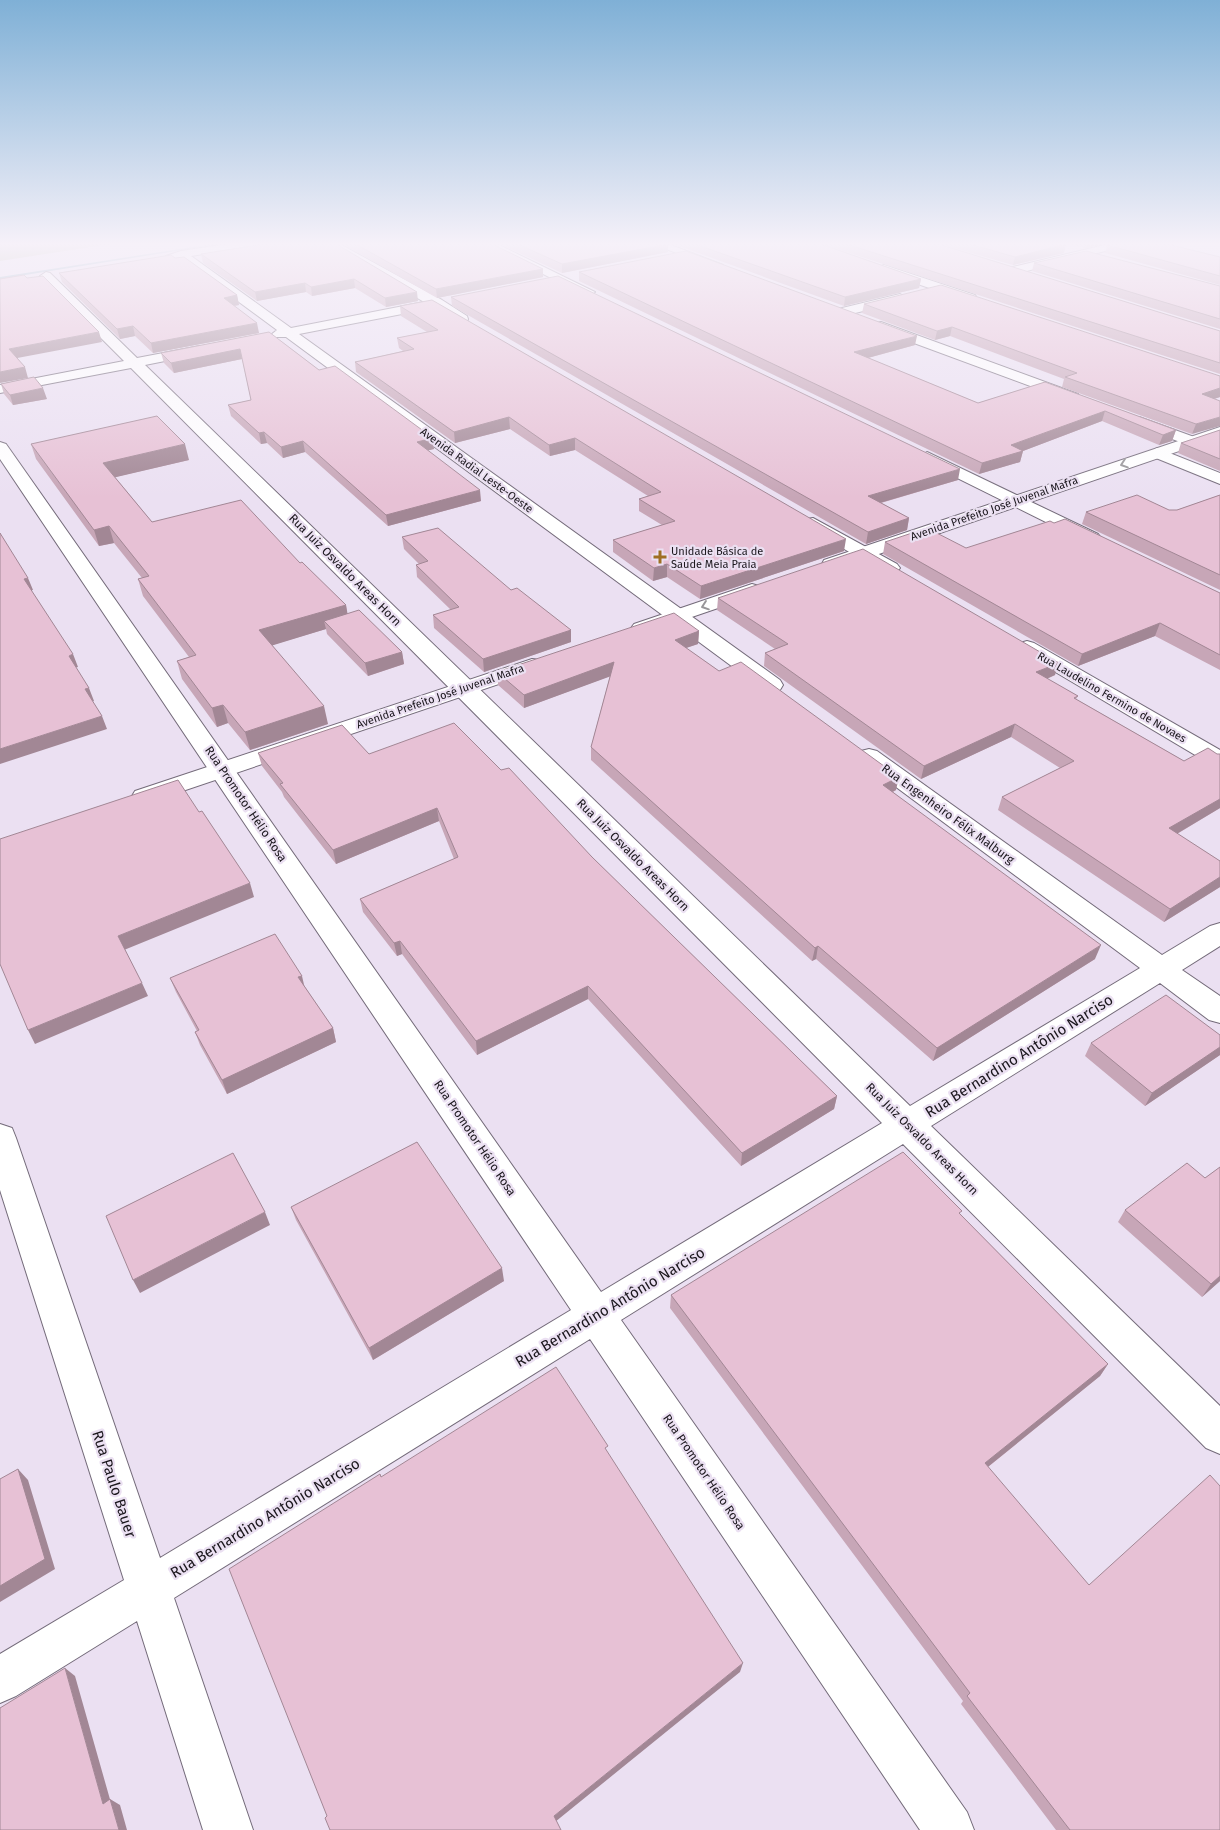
<svg xmlns="http://www.w3.org/2000/svg" width="1220" height="1830" font-family="'Fira Sans',sans-serif">
<rect width="100%" height="100%" fill="#ebe0f2"/>
<path fill="#b0b691" d="M 0,242 L 123,242 L 0,261 Z"/>
<g fill="none" stroke-linecap="round" stroke-linejoin="round">
<path fill="#82aabc" fill-rule="evenodd" d="M 225,242 L 233,242 L 0,279 L 0,277 Z"/>
<defs>
<path id="minor" d="M 241,242 L 265,242 L 259,245 L 191,256 L 291,328 L 424,302 L 324,242 L 336,242 L 442,300 L 467,316 L 468,319 L 467,322 L 457,322 L 433,308 L 299,334 L 780,680 L 783,685 L 780,690 L 772,692 L 764,690 L 286,337 L 274,337 L 272,334 L 277,330 L 179,258 L 172,259 L 166,256 L 181,251 Z
M 479,242 L 493,242 L 595,292 L 589,296 L 585,295 Z
M 648,242 L 663,242 L 723,265 L 721,267 L 713,267 Z
M 1113,243 L 1119,246 L 1117,248 L 983,282 L 977,278 L 979,275 Z
M 884,265 L 975,295 L 977,298 L 971,302 L 967,301 L 880,271 L 880,267 Z
M 46,272 L 50,273 L 137,358 L 200,346 L 205,347 L 207,350 L 205,353 L 145,365 L 910,1106 L 1140,968 L 861,761 L 857,756 L 861,751 L 869,749 L 877,751 L 1162,955 L 1210,926 L 1220,923 L 1220,946 L 1182,970 L 1220,996 L 1220,1023 L 1209,1020 L 1160,983 L 931,1126 L 1220,1406 L 1220,1454 L 1206,1448 L 903,1144 L 621,1320 L 967,1812 L 974,1830 L 920,1830 L 590,1339 L 174,1598 L 253,1830 L 203,1830 L 137,1621 L 16,1696 L 0,1703 L 0,1654 L 124,1580 L 0,1190 L 0,1124 L 12,1128 L 16,1138 L 160,1558 L 571,1310 L 0,459 L 0,442 L 6,444 L 601,1292 L 882,1123 L 131,368 L 0,393 L 0,385 L 124,361 L 42,279 L 40,276 Z
M 900,294 L 906,298 L 904,301 L 843,316 L 837,312 L 838,309 Z
M 881,322 L 1078,394 L 1080,397 L 1073,401 L 1068,400 L 876,329 L 874,326 L 876,323 Z
M 1139,417 L 1197,438 L 1199,441 L 1191,446 L 1134,425 L 1131,422 Z
M 1157,448 L 1220,473 L 1220,484 L 1151,456 L 1149,453 Z
M 927,452 L 1098,534 L 1101,538 L 1098,542 L 1086,542 L 921,460 L 919,457 Z
M 813,518 L 897,564 L 900,568 L 897,572 L 883,572 L 807,527 L 804,523 L 807,519 Z
M 1027,641 L 1034,643 L 1220,750 L 1220,767 L 1212,765 L 1020,651 L 1017,647 L 1020,643 Z"/>
<path id="major" d="M 1220,427 L 1220,437 L 838,568 L 824,568 L 822,564 L 824,560 Z
M 752,584 L 759,586 L 762,590 L 759,594 L 648,632 L 641,634 L 634,632 L 631,628 L 634,624 Z
M 532,659 L 540,660 L 543,665 L 540,670 L 153,801 L 144,804 L 135,801 L 132,796 L 135,791 Z"/>
</defs>
<use href="#minor" stroke="#746b7a" stroke-width="2"/>
<use href="#major" stroke="#746b7a" stroke-width="2"/>
<use href="#minor" fill="#fff" fill-rule="evenodd"/>
<use href="#major" fill="#fff" fill-rule="evenodd"/>
</g>
<path fill="#c7a6b7" d="M 277,242 L 418,301 L 386,307 L 355,288 L 312,296 L 306,292 L 257,301 L 203,263 L 201,254 Z
M 339,242 L 488,242 L 543,269 L 543,277 L 437,298 Z
M 496,242 L 932,242 L 1220,331 L 1220,374 L 828,246 L 921,279 L 919,288 L 844,306 L 671,243 L 668,244 L 668,252 L 562,273 Z
M 933,242 L 1056,242 L 1064,253 L 1013,265 Z
M 1061,242 L 1112,242 L 1112,243 L 1085,248 Z
M 1107,245 L 1220,257 L 1220,285 L 1105,253 Z
M 1034,263 L 1220,286 L 1220,329 L 1032,271 Z
M 579,272 L 915,345 L 868,358 L 978,403 L 1045,382 L 1176,430 L 1172,441 L 1159,445 L 1102,421 L 1023,451 L 1020,462 L 979,474 L 579,281 Z
M 59,273 L 237,295 L 239,305 L 234,306 L 259,333 L 153,353 L 135,336 L 120,339 L 62,282 Z
M 451,297 L 958,480 L 881,503 L 909,518 L 907,530 L 866,544 L 452,306 Z
M 864,304 L 1220,376 L 1220,397 L 1214,399 L 1192,434 L 1062,387 L 1064,379 L 950,336 L 935,340 L 862,313 Z
M 400,306 L 844,551 L 700,599 L 667,577 L 653,581 L 613,552 L 613,540 L 662,525 L 639,511 L 639,499 L 648,496 L 575,450 L 550,456 L 510,429 L 455,443 L 356,372 L 355,362 L 403,351 L 399,348 L 397,338 L 427,332 L 401,316 Z
M 269,332 L 319,370 L 434,449 L 428,450 L 481,501 L 388,526 L 305,452 L 283,458 L 267,443 L 261,444 L 231,416 L 228,405 L 251,400 L 242,359 L 174,373 L 164,363 L 161,353 Z
M 1,384 L 47,399 L 13,405 L 4,394 Z
M 1220,430 L 1220,471 L 1178,453 L 1181,443 Z
M 31,444 L 189,460 L 115,477 L 152,522 L 300,563 L 346,605 L 347,614 L 402,652 L 404,664 L 368,676 L 327,634 L 326,629 L 272,645 L 328,724 L 250,750 L 228,723 L 217,727 L 182,679 L 177,661 L 189,657 L 143,596 L 138,579 L 142,578 L 114,543 L 99,546 L 36,459 Z
M 1220,495 L 1220,590 L 1082,524 L 1086,512 L 1177,510 Z
M 402,537 L 511,590 L 571,630 L 571,642 L 484,672 L 434,628 L 433,615 L 451,610 L 417,577 L 416,565 L 419,564 L 404,549 Z
M 885,542 L 966,548 L 1220,593 L 1220,670 L 1155,636 L 1078,666 L 883,554 Z
M 718,598 L 1055,675 L 1047,679 L 1078,696 L 1076,699 L 1184,761 L 1217,754 L 1220,754 L 1220,808 L 1177,834 L 1220,861 L 1220,887 L 1164,922 L 998,810 L 1002,797 L 1060,768 L 1011,737 L 921,779 L 764,666 L 765,653 L 775,649 L 717,610 Z
M 699,631 L 698,644 L 686,648 L 719,671 L 896,790 L 893,792 L 1095,959 L 933,1061 L 816,959 L 812,961 L 591,760 L 591,747 L 610,676 L 524,708 L 498,685 L 497,672 Z
M 258,753 L 369,754 L 501,770 L 592,857 L 837,1096 L 834,1109 L 741,1166 L 588,999 L 477,1055 L 402,954 L 397,956 L 363,912 L 360,899 L 454,859 L 439,821 L 336,864 L 284,797 L 282,792 L 262,766 Z
M 170,978 L 305,987 L 333,1028 L 336,1042 L 227,1094 L 200,1045 L 195,1032 L 197,1031 L 176,992 Z
M 1220,1035 L 1220,1055 L 1145,1106 L 1085,1056 L 1091,1043 Z
M 1220,1167 L 1220,1281 L 1202,1297 L 1118,1222 L 1125,1210 L 1205,1178 Z
M 291,1207 L 504,1281 L 373,1360 L 296,1220 Z
M 961,1215 L 1108,1364 L 1100,1376 L 988,1467 L 1220,1830 L 1056,1830 L 961,1704 L 963,1701 L 670,1308 L 671,1295 Z"/>
<path fill="#a28795" d="M 662,242 L 671,242 L 671,243 L 668,244 L 668,252 L 562,273 L 562,264 Z
M 1087,242 L 1112,242 L 1112,243 L 1085,248 Z
M 1066,244 L 1064,253 L 1013,265 L 1015,257 Z
M 543,269 L 543,277 L 437,298 L 436,289 Z
M 354,279 L 355,288 L 312,296 L 311,287 Z
M 921,279 L 919,288 L 844,306 L 845,297 Z
M 305,283 L 306,292 L 257,301 L 255,292 Z
M 417,292 L 418,301 L 386,307 L 385,298 Z
M 237,295 L 239,305 L 226,307 L 224,298 Z
M 257,323 L 259,333 L 153,353 L 151,343 Z
M 133,326 L 135,336 L 120,339 L 117,329 Z
M 952,327 L 950,336 L 935,340 L 937,331 Z
M 99,332 L 102,342 L 12,359 L 9,349 Z
M 917,336 L 915,345 L 853,362 L 854,352 Z
M 240,349 L 242,359 L 174,373 L 171,363 Z
M 25,367 L 28,378 L 0,383 L 0,372 Z
M 43,388 L 47,399 L 13,405 L 10,395 Z
M 1220,388 L 1220,397 L 1198,404 L 1202,394 Z
M 1105,411 L 1102,421 L 1023,451 L 1020,462 L 979,474 L 982,463 L 1011,445 Z
M 509,417 L 510,429 L 455,443 L 454,432 Z
M 1220,417 L 1220,426 L 1192,434 L 1196,424 Z
M 1176,430 L 1172,441 L 1159,445 L 1163,435 Z
M 264,432 L 267,443 L 261,444 L 259,433 Z
M 433,438 L 434,449 L 418,453 L 417,442 Z
M 575,438 L 575,450 L 550,456 L 549,445 Z
M 303,441 L 305,452 L 283,458 L 281,447 Z
M 185,444 L 189,460 L 108,479 L 103,463 Z
M 960,469 L 958,480 L 866,507 L 868,496 Z
M 480,490 L 481,501 L 388,526 L 386,515 Z
M 909,518 L 907,530 L 866,544 L 868,532 Z
M 109,526 L 114,543 L 99,546 L 94,530 Z
M 846,539 L 844,551 L 700,599 L 701,586 Z
M 667,564 L 667,577 L 653,581 L 654,568 Z
M 28,578 L 33,590 L 29,591 L 24,579 Z
M 346,605 L 349,622 L 324,621 L 326,629 L 264,648 L 259,630 Z
M 1160,623 L 1155,636 L 1078,666 L 1082,654 Z
M 571,630 L 571,642 L 484,672 L 483,659 Z
M 699,631 L 698,644 L 674,652 L 675,640 Z
M 402,652 L 404,664 L 368,676 L 365,663 Z
M 73,654 L 78,667 L 73,668 L 69,656 Z
M 614,662 L 614,675 L 524,708 L 524,695 Z
M 1059,663 L 1055,675 L 1032,685 L 1036,672 Z
M 89,688 L 94,701 L 90,702 L 85,689 Z
M 223,705 L 228,723 L 217,727 L 212,708 Z
M 324,706 L 328,724 L 250,750 L 245,732 Z
M 102,716 L 107,729 L 0,764 L 0,749 Z
M 1015,724 L 1011,737 L 921,779 L 924,766 Z
M 899,777 L 896,790 L 880,798 L 883,785 Z
M 1220,799 L 1220,808 L 1163,842 L 1169,828 Z
M 437,808 L 439,821 L 336,864 L 333,850 Z
M 1220,877 L 1220,887 L 1164,922 L 1170,909 Z
M 250,883 L 254,897 L 124,950 L 118,936 Z
M 400,941 L 402,954 L 397,956 L 394,943 Z
M 1101,945 L 1095,959 L 933,1061 L 937,1048 Z
M 818,946 L 816,959 L 812,961 L 815,948 Z
M 302,976 L 305,989 L 298,977 Z
M 142,983 L 148,996 L 35,1044 L 28,1030 Z
M 588,986 L 588,999 L 477,1055 L 476,1041 Z
M 333,1028 L 336,1042 L 227,1094 L 222,1080 Z
M 1220,1047 L 1220,1055 L 1145,1106 L 1152,1093 Z
M 837,1096 L 834,1109 L 741,1166 L 742,1153 Z
M 265,1212 L 270,1225 L 140,1293 L 133,1280 Z
M 502,1268 L 504,1281 L 373,1360 L 369,1348 Z
M 1220,1276 L 1220,1281 L 1202,1297 L 1211,1284 Z
M 1108,1364 L 1100,1376 L 979,1474 L 985,1463 Z
M 18,1469 L 28,1480 L 55,1569 L 0,1602 L 0,1586 Z
M 743,1663 L 740,1672 L 555,1822 L 554,1816 Z
M 65,1668 L 75,1676 L 113,1810 L 103,1804 Z
M 110,1799 L 120,1805 L 127,1830 L 119,1830 Z"/>
<path fill="#e7c1d5" stroke="#a28795" d="M 277,242 L 333,242 L 417,292 L 385,298 L 354,279 L 311,287 L 305,283 L 255,292 L 201,254 Z
M 352,242 L 488,242 L 543,269 L 436,289 Z
M 513,242 L 666,242 L 669,244 L 562,264 Z
M 689,242 L 815,242 L 921,279 L 845,297 Z
M 840,242 L 932,242 L 1220,331 L 1220,363 Z
M 963,242 L 1056,242 L 1066,244 L 1015,257 Z
M 1120,242 L 1159,242 L 1220,257 L 1220,276 L 1107,245 Z
M 686,251 L 917,336 L 854,352 L 978,403 L 1045,382 L 1176,430 L 1163,435 L 1105,411 L 1011,445 L 1023,451 L 982,463 L 579,272 Z
M 1086,251 L 1220,286 L 1220,319 L 1034,263 Z
M 171,255 L 175,258 L 184,257 L 237,295 L 224,298 L 257,323 L 151,343 L 133,326 L 117,329 L 59,273 Z
M 24,275 L 27,278 L 43,276 L 99,332 L 9,349 L 25,367 L 0,372 L 0,279 Z
M 558,276 L 960,469 L 868,496 L 909,518 L 868,532 L 451,297 Z
M 941,285 L 1220,376 L 1220,388 L 1202,394 L 1220,401 L 1220,417 L 1196,424 L 1065,377 L 1077,373 L 952,327 L 937,331 L 864,304 Z
M 432,300 L 846,539 L 701,586 L 667,564 L 654,568 L 613,540 L 675,521 L 639,499 L 661,492 L 575,438 L 549,445 L 509,417 L 454,432 L 355,362 L 414,349 L 397,338 L 438,330 L 400,306 Z
M 269,332 L 319,370 L 335,366 L 433,438 L 417,442 L 480,490 L 386,515 L 303,441 L 281,447 L 264,432 L 259,433 L 228,405 L 251,400 L 240,349 L 171,363 L 161,353 Z
M 34,377 L 43,388 L 10,395 L 1,384 Z
M 157,416 L 185,444 L 103,463 L 152,522 L 241,500 L 300,563 L 302,562 L 346,605 L 259,630 L 324,706 L 245,732 L 223,705 L 212,708 L 177,661 L 196,655 L 138,579 L 149,576 L 109,526 L 94,530 L 31,444 Z
M 1220,430 L 1220,459 L 1181,443 Z
M 1137,495 L 1169,510 L 1177,510 L 1220,495 L 1220,575 L 1086,512 Z
M 1065,519 L 1220,593 L 1220,655 L 1160,623 L 1082,654 L 885,542 L 927,528 L 966,548 L 1050,521 L 1054,523 Z
M 438,528 L 511,590 L 517,588 L 571,630 L 483,659 L 433,615 L 459,607 L 416,565 L 428,561 L 402,537 Z
M 0,533 L 28,578 L 24,579 L 73,654 L 69,656 L 89,688 L 85,689 L 102,716 L 0,749 Z
M 863,549 L 1059,663 L 1036,672 L 1078,696 L 1074,698 L 1184,761 L 1208,748 L 1217,754 L 1220,754 L 1220,799 L 1169,828 L 1220,861 L 1220,877 L 1170,909 L 1002,797 L 1074,761 L 1015,724 L 924,766 L 765,653 L 788,644 L 718,598 Z
M 359,610 L 402,652 L 365,663 L 324,621 Z
M 674,613 L 699,631 L 675,640 L 719,671 L 741,662 L 899,777 L 883,785 L 1101,945 L 937,1048 L 818,946 L 815,948 L 591,747 L 614,662 L 524,695 L 497,672 Z
M 454,723 L 501,770 L 509,768 L 592,857 L 837,1096 L 742,1153 L 588,986 L 476,1041 L 400,941 L 394,943 L 360,899 L 458,857 L 437,808 L 333,850 L 280,784 L 283,783 L 258,753 L 342,725 L 369,754 Z
M 178,780 L 199,812 L 202,811 L 250,883 L 118,936 L 142,983 L 28,1030 L 0,964 L 0,839 Z
M 275,934 L 302,976 L 298,977 L 333,1028 L 222,1080 L 195,1032 L 199,1030 L 170,978 Z
M 1166,995 L 1220,1035 L 1220,1047 L 1152,1093 L 1091,1043 Z
M 417,1142 L 502,1268 L 369,1348 L 291,1207 Z
M 903,1152 L 962,1211 L 959,1213 L 1108,1364 L 985,1463 L 1089,1585 L 1210,1475 L 1220,1486 L 1220,1830 L 1070,1830 L 967,1696 L 970,1693 L 671,1295 Z
M 233,1153 L 265,1212 L 133,1280 L 106,1216 Z
M 1187,1163 L 1205,1178 L 1220,1167 L 1220,1276 L 1211,1284 L 1125,1210 Z
M 556,1367 L 608,1446 L 605,1448 L 743,1663 L 554,1816 L 561,1830 L 330,1830 L 325,1818 L 327,1816 L 229,1569 L 380,1474 L 381,1477 Z
M 18,1469 L 45,1559 L 0,1586 L 0,1479 Z
M 65,1668 L 103,1804 L 110,1799 L 119,1830 L 0,1830 L 0,1708 Z"/>
<defs><path id="oneway-chevron" d="M-2-3.5L2.5 0L-2 3.5" fill="none" stroke-width="1.6" stroke-linecap="round" stroke-linejoin="round" transform="scale(1.25)"/></defs>
<g stroke="#989699">
<use href="#oneway-chevron" transform="translate(1124 464) rotate(161)"/>
<use href="#oneway-chevron" transform="translate(705 606) rotate(161)"/>
</g>
<linearGradient id="sky" x2="0" y2="1"><stop stop-color="#7fb0d6"/><stop offset="0.49" stop-color="#f6f1f9"/><stop offset="1" stop-color="#f6f1f9" stop-opacity="0"/></linearGradient>
<rect width="1220" height="498" fill="url(#sky)"/>
<path fill="#9f6f22" stroke="#ebe0f2" stroke-width="2" d="M657.5 549.5h5v5h5v5h-5v5h-5v-5h-5v-5h5z"/>
<g text-anchor="middle" stroke-width="4.5" stroke-linejoin="round" paint-order="stroke">
<g font-size="11" fill="#1a161c" stroke="#ebe0f2">
<text transform="translate(477 470) rotate(36)" y="4">Avenida Radial Leste-Oeste</text>
<text transform="translate(994 508) rotate(-19)" y="4">Avenida Prefeito José Juvenal Mafra</text>
<text transform="translate(440 696) rotate(-19)" y="4">Avenida Prefeito José Juvenal Mafra</text>
<text transform="translate(1112 697) rotate(30)" y="4">Rua Laudelino Fermino de Novaes</text>
</g>
<g font-size="11" fill="#1a161c" stroke="#ebe0f2" text-anchor="start">
<text x="671" y="555">Unidade Básica de<tspan x="671" dy="13">Saúde Meia Praia</tspan></text>
</g>
<g font-size="12" fill="#1a161c" stroke="#ebe0f2">
<text transform="translate(345 570) rotate(45)" y="4">Rua Juiz Osvaldo Areas Horn</text>
<text transform="translate(246 804) rotate(56)" y="4">Rua Promotor Hélio Rosa</text>
<text transform="translate(948 814) rotate(36)" y="4">Rua Engenheiro Félix Malburg</text>
<text transform="translate(633 855) rotate(45)" y="4">Rua Juiz Osvaldo Areas Horn</text>
<text transform="translate(475 1138) rotate(56)" y="4">Rua Promotor Hélio Rosa</text>
<text transform="translate(922 1139) rotate(45)" y="4">Rua Juiz Osvaldo Areas Horn</text>
<text transform="translate(704 1472) rotate(56)" y="4">Rua Promotor Hélio Rosa</text>
</g>
<g font-size="15" fill="#1a161c" stroke="#ebe0f2">
<text transform="translate(1019 1056) rotate(-32)" y="5">Rua Bernardino Antônio Narciso</text>
<text transform="translate(610 1307) rotate(-31)" y="5">Rua Bernardino Antônio Narciso</text>
<text transform="translate(114 1484) rotate(72)" y="5">Rua Paulo Bauer</text>
<text transform="translate(265 1518) rotate(-31)" y="5">Rua Bernardino Antônio Narciso</text>
</g>
</g>
</svg>
